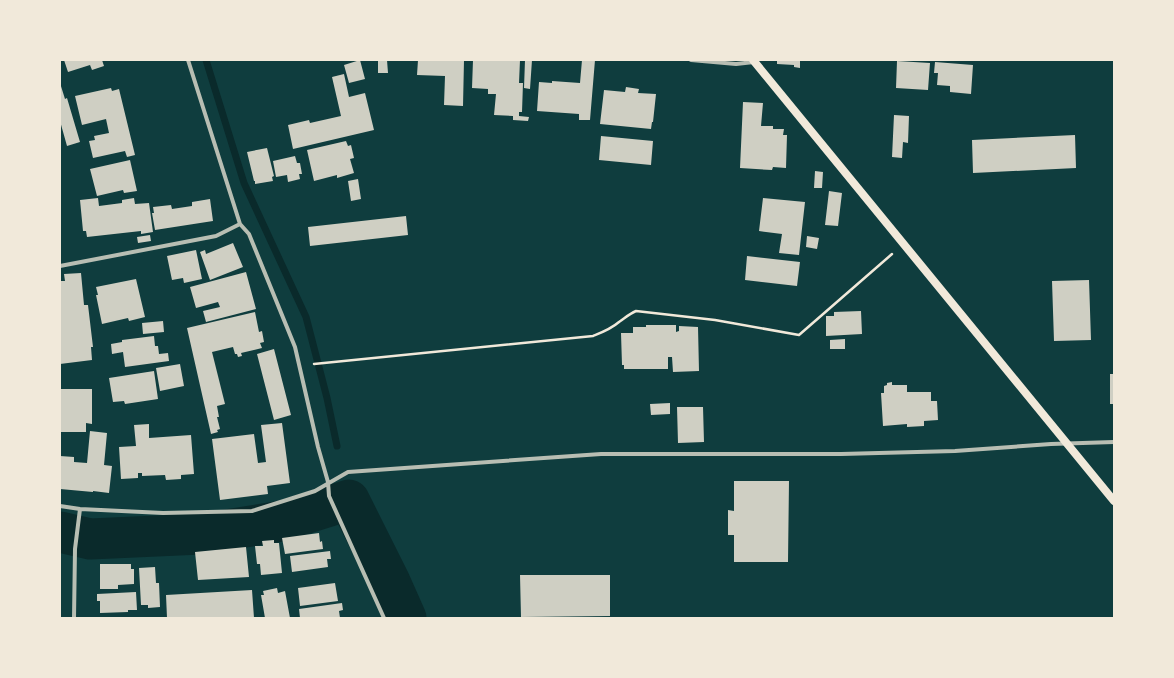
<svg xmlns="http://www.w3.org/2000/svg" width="1174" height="678" font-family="'Titillium Web',sans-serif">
<rect width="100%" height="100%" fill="#0f3d3e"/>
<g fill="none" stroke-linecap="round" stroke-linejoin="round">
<path stroke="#0a2a2b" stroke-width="7" d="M 206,60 L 244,183 L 306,317 L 327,398 L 337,446
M 348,491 L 349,500"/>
<path stroke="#0a2a2b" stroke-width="41" d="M 60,532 L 90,539 L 201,534 L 282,521 L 349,500 L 390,582 L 406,618"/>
</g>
<path fill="#cfcfc3" d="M 64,60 L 102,60 L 104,66 L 92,70 L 90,65 L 68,72 Z
M 360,60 L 365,79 L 349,83 L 344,65 Z
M 378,60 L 387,60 L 388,73 L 378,73 Z
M 418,60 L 464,60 L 463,106 L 444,105 L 445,76 L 417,75 Z
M 473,60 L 520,60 L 519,83 L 523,83 L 522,112 L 519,112 L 519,116 L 529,117 L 528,121 L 513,120 L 513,116 L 494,115 L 496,94 L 488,94 L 488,89 L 472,88 Z
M 525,60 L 532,60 L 530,89 L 524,88 Z
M 582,60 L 595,60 L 590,120 L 579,120 L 579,114 L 537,111 L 539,82 L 552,83 L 552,81 L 580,83 Z
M 777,60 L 800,60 L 800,68 L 794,67 L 794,65 L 777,64 Z
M 897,61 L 930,63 L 928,90 L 896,88 Z
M 935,62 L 973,65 L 971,94 L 950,92 L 950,86 L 937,85 L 938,73 L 934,73 Z
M 344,74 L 349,97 L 365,93 L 374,130 L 293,149 L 288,125 L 309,120 L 310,123 L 341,116 L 332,77 Z
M 60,83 L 65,99 L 67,98 L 80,142 L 67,146 L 60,121 Z
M 626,87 L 639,89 L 638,93 L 656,94 L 653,122 L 652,122 L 651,129 L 600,124 L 604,90 L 625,92 Z
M 111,88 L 112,91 L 119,89 L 135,155 L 127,157 L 125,151 L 93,158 L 89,141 L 95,140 L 94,136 L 109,133 L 106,119 L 82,125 L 75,96 Z
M 743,102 L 763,103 L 761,126 L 773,126 L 773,129 L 784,129 L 783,135 L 787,135 L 786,168 L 773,167 L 772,170 L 740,168 Z
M 894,115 L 909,116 L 908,143 L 903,142 L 902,158 L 892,157 Z
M 1075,135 L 1076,168 L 973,173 L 972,140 Z
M 601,136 L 653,141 L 651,165 L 599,160 Z
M 346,141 L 348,146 L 351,145 L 354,158 L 350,159 L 354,173 L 337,178 L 337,175 L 314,181 L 307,150 Z
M 267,148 L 274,176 L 272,177 L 273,181 L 255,184 L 255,181 L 254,181 L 247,152 Z
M 295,156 L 297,163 L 300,163 L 302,174 L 299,174 L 300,179 L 288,182 L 287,175 L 276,177 L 273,161 Z
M 130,160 L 137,191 L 124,193 L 123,190 L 97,196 L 90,169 Z
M 815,171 L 823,172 L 822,188 L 814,188 Z
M 358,179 L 361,199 L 351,201 L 348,181 Z
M 829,191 L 842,193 L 838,226 L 825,225 Z
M 98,198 L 99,206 L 122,203 L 122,200 L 134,198 L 135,204 L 149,203 L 153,232 L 141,234 L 141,231 L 87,237 L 86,231 L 83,231 L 80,200 Z
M 763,198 L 805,202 L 799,255 L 779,253 L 782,234 L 759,231 Z
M 210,199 L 213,221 L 155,230 L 152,213 L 154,213 L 153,207 L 171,205 L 172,209 L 192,206 L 192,202 Z
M 406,216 L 408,235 L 310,246 L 308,227 Z
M 150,235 L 151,241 L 138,243 L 137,237 Z
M 807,236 L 819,238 L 817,249 L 806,247 Z
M 233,243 L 243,267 L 210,280 L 200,252 L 205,250 L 206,254 Z
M 196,250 L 202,279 L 184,283 L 183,278 L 172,280 L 167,256 Z
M 747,256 L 800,262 L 797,286 L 745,280 Z
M 246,272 L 256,309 L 206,322 L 203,311 L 220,307 L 218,302 L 196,308 L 190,287 Z
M 81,273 L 84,305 L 88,305 L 93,347 L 91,347 L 92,360 L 60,364 L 60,281 L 65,281 L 64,274 Z
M 136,279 L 145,317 L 129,321 L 128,318 L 102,324 L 96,295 L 98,295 L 96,287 Z
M 1089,280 L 1091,340 L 1054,341 L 1052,281 Z
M 861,311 L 862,334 L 826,336 L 826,316 L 834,316 L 834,312 Z
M 255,312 L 259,332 L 262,331 L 264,342 L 260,343 L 262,348 L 241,353 L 242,356 L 238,357 L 237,354 L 235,354 L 233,347 L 212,352 L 225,404 L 217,406 L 219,417 L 217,417 L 220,429 L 217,430 L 218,432 L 211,434 L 187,328 Z
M 163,321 L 164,332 L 143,334 L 142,323 Z
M 646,325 L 676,325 L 676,332 L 679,331 L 679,326 L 698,327 L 699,371 L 673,372 L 672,357 L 668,357 L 668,369 L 624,369 L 624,365 L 622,365 L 621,333 L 633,333 L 633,327 L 646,327 Z
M 154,336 L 155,346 L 158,346 L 159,354 L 168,353 L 169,361 L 125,367 L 123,352 L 112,354 L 111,344 L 122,342 L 122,340 Z
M 845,339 L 845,349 L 830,349 L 830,340 Z
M 274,349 L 291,415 L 274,420 L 257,354 Z
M 180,364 L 184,386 L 160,391 L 156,368 Z
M 154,371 L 158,399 L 125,404 L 124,401 L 113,402 L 109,378 Z
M 1110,374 L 1114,374 L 1114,404 L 1110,404 Z
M 892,382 L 892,385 L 907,385 L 907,392 L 931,392 L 931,401 L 937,401 L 938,420 L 924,421 L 924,426 L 907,427 L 907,424 L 883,426 L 881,393 L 884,393 L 884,386 L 887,385 L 887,383 Z
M 60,389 L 92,389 L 92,424 L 86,423 L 86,432 L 60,432 Z
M 670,403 L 670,414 L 651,415 L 650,404 Z
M 677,407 L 703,407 L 704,442 L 678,443 Z
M 282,423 L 290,483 L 267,486 L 268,494 L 220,500 L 212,439 L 254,434 L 258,463 L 266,462 L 261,425 Z
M 149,424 L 149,438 L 191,435 L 194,474 L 181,475 L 181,479 L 166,480 L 165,475 L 142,476 L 142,473 L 138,473 L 138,478 L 121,479 L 119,447 L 136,446 L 134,425 Z
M 90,431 L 107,433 L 104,465 L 112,466 L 109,493 L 93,491 L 93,492 L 60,489 L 60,456 L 74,457 L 74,462 L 87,463 Z
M 734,481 L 789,481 L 788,562 L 734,562 L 734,535 L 728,535 L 728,510 L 734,511 Z
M 319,533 L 320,542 L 322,541 L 323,549 L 285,554 L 282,538 Z
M 274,540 L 274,543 L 279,543 L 282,573 L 261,575 L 260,564 L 257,564 L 255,546 L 263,546 L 262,541 Z
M 246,547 L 249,577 L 198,580 L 195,552 Z
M 330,551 L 331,559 L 327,559 L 328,567 L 292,572 L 290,556 Z
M 100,564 L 131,564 L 131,569 L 134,569 L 134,584 L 118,585 L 118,589 L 100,589 Z
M 155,567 L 156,583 L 159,583 L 160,607 L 148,608 L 148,605 L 141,605 L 139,568 Z
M 520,575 L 610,575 L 610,616 L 521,617 Z
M 335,583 L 338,601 L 300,606 L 298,588 Z
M 277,588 L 278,593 L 285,591 L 290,618 L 265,618 L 261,595 L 264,595 L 263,591 Z
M 252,590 L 254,618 L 167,618 L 166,595 Z
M 136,592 L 137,610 L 128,610 L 128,612 L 100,613 L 100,601 L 97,601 L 97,594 Z
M 342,603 L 343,610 L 339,611 L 340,618 L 300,618 L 299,609 Z"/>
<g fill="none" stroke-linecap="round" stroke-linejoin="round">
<path stroke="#f1e9da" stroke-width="2.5" d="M 314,364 L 593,336 C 603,332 611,329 619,322 C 625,318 629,314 636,311 L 715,320 L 799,335 L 892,254"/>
<path stroke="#b8beb3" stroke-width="4" d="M 188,60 L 240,224 L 249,234 L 295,347 L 318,447 L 328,482 L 329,496 L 384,618
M 691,60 L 736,64 L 754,62
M 60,266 L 216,236 L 240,224
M 60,506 L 80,509 L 163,513 L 252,511 L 315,491 L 348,472 L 601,454 L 841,454 L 955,451 L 1051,444 L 1114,442
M 74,618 L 75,549 L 80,509"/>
<path stroke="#f1e9da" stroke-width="8" d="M 753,60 L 1114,501"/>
</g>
<rect width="1174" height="678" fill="none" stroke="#f1e9da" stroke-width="122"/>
</svg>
